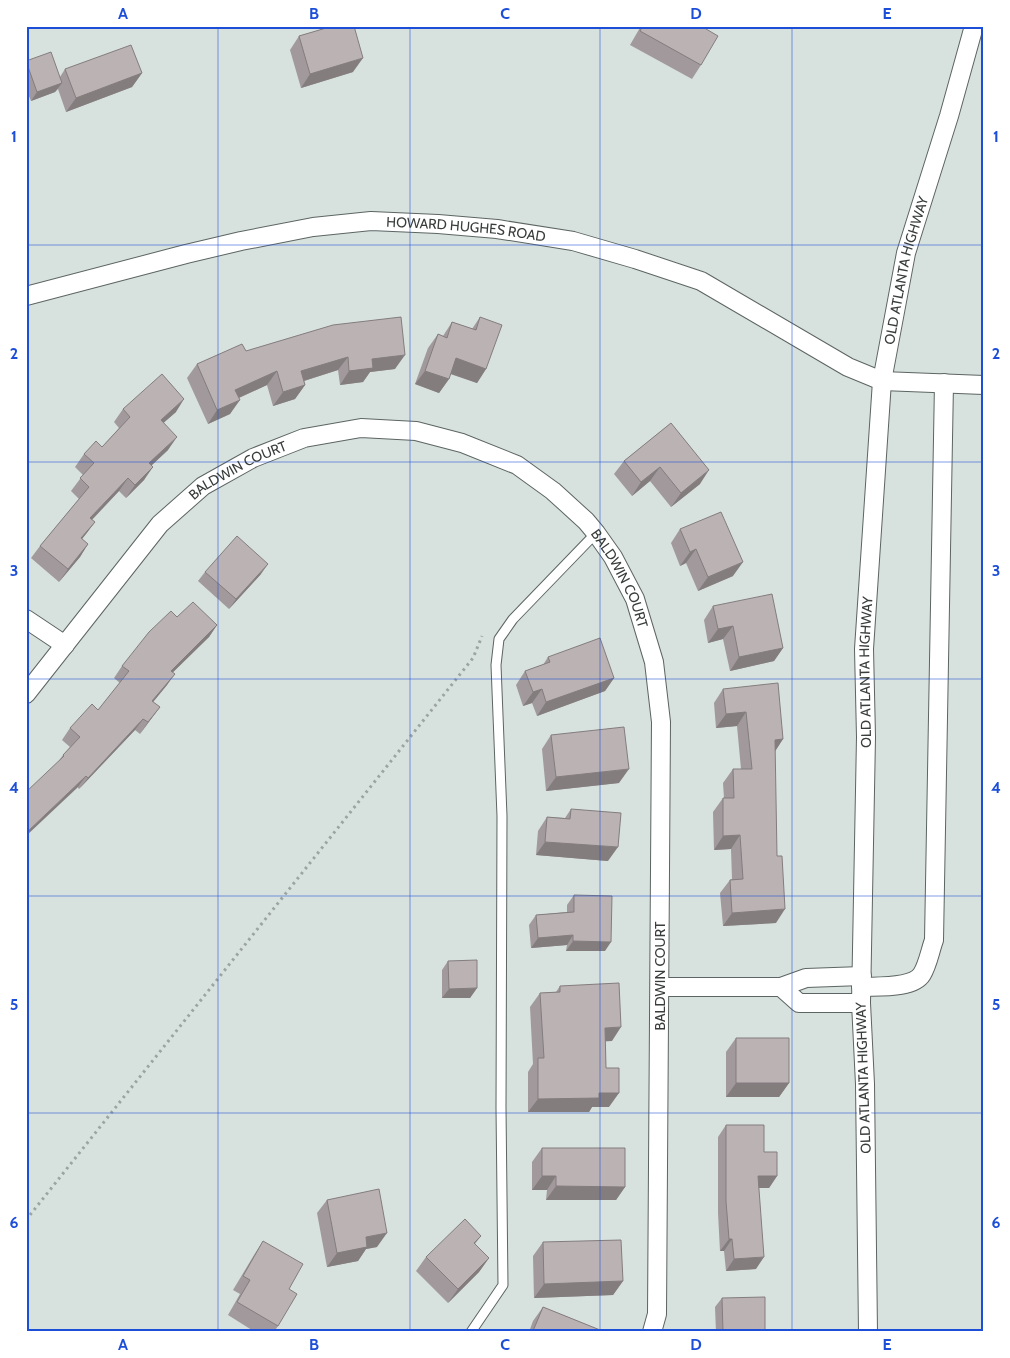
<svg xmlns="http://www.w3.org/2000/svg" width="1010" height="1358" font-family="Cabin,sans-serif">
<rect width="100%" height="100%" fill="#d7e1de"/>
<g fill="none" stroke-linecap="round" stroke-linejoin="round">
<defs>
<path id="lane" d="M 471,1332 L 503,1285 L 501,1108 L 502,816 L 496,665 L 499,639 L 513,619 L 596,533"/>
<g id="street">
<path id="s1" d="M 26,296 L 186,254 L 241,241 L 313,227 L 371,221 L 438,224 L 497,229 L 573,241 L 635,259 L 701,281 L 848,367 L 882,381 L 984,385"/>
<path d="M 26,619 L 65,645"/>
<path id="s2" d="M 26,694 L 160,524 L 203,486 L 253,458 L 304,438 L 361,428 L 416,431 L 462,443 L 517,465 L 553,491 L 586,521 L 596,533 L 613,557 L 635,599 L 654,662 L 661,722 L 657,1314 L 652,1332"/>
<path d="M 660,987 L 781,987 L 806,978 L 862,976"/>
<path d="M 781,987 L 799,1003 L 861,1003"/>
<path d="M 861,987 C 877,986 913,989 922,974 C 928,964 930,951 934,940 L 944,383"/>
<path id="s3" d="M 868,1332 L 865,1084 L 861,1003 L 866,737 L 864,649 L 882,381 L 906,253 L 949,116 L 974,26"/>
</g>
</defs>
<use href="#lane" stroke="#5c6563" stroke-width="11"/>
<use href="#street" stroke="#5c6563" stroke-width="20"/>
<path stroke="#9ca4a2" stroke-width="3" stroke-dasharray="2.5 4" stroke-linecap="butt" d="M 26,1220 L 473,658 L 482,636"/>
<use href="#lane" stroke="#fff" stroke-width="9"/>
<use href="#street" stroke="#fff" stroke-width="18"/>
</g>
<path fill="#a1999b" d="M 321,26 L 354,26 L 353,72 L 301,88 L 290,50 L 299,36 L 320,30 L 320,28 Z
M 641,26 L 701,26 L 701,65 L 692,79 L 630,45 Z
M 26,61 L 60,77 L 65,69 L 142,73 L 132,87 L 66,112 L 58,89 L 55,92 L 31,101 L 26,89 Z
M 401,317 L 395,369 L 370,372 L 363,382 L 340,385 L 338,370 L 304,381 L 305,385 L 295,399 L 273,406 L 267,385 L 239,398 L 230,414 L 208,424 L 187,378 L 197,364 L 246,351 Z
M 480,317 L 486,369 L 477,383 L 450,374 L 449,379 L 439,393 L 415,384 L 428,348 L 438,334 L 443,336 L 452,322 L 472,329 Z
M 123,409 L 176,412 L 164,422 L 168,450 L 151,466 L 144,480 L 126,498 L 119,491 L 92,520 L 95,522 L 82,539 L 88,544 L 80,557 L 59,582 L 31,558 L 40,546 L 79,499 L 71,491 L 83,475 L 75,467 L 84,454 L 102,447 L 119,428 L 114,422 Z
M 671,423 L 700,484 L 671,507 L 650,481 L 632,496 L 614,474 L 624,461 Z
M 680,529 L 733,576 L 698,591 L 686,563 L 680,566 L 671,543 Z
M 205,572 L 261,574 L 229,609 L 198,581 Z
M 713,606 L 783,648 L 774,661 L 730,671 L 723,639 L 708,643 L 704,620 Z
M 177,617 L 217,625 L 209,637 L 173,672 L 167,685 L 153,702 L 160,707 L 140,734 L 135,730 L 79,789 L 58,762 L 63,755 L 70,747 L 62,740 L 70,728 L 98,710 L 120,683 L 114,678 L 122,666 Z
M 548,657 L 614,678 L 605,691 L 537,716 L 532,703 L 523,706 L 516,685 L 525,671 L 543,665 Z
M 723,689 L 783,739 L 775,751 L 776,923 L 723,926 L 720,893 L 730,880 L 732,879 L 731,849 L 714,850 L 713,812 L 723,798 L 724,798 L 723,783 L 733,769 L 741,769 L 737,726 L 716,728 L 714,703 Z
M 551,735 L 619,783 L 546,791 L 542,749 Z
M 571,809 L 608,861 L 536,855 L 538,831 L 547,817 L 565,818 Z
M 574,895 L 605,951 L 566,951 L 567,945 L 531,948 L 529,925 L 536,915 L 567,912 L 567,905 Z
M 448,961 L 477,988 L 470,998 L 442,998 L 442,970 Z
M 560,986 L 612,1041 L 605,1041 L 606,1068 L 609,1107 L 592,1107 L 589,1112 L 528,1112 L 528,1072 L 533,1064 L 530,1007 L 540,993 L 556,992 Z
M 736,1038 L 789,1083 L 779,1097 L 726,1097 L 726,1052 Z
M 726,1125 L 764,1152 L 777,1176 L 769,1188 L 759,1188 L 756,1269 L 726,1271 L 724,1251 L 720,1251 L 718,1213 L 718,1137 Z
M 542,1148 L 625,1187 L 616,1200 L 546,1200 L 547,1190 L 532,1190 L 532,1162 Z
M 327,1200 L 377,1247 L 366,1249 L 358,1261 L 327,1267 L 317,1213 Z
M 481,1236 L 475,1244 L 489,1258 L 479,1272 L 448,1303 L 416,1271 L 426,1257 Z
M 263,1241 L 289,1289 L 278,1326 L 274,1332 L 255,1332 L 228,1315 L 240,1294 L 233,1290 L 254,1255 Z
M 543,1242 L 623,1281 L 613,1295 L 534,1298 L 533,1256 Z
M 722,1298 L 765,1332 L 716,1332 L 715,1307 Z
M 543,1307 L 605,1332 L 529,1332 L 533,1321 Z"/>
<path fill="#837d7e" d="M 363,58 L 353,72 L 301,88 L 310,74 Z
M 142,73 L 132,87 L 66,112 L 76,98 Z
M 62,83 L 55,92 L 31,101 L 37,92 Z
M 405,355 L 395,369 L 370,372 L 363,382 L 340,385 L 349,371 L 372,359 Z
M 348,357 L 338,370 L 291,385 L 301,371 Z
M 456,358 L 486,369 L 477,383 L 446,372 Z
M 277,371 L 267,385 L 225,404 L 235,390 Z
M 425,371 L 449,379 L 439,393 L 415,384 Z
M 305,385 L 295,399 L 273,406 L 283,392 Z
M 184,399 L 176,412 L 152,433 L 161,420 Z
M 240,400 L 230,414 L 208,424 L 217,410 Z
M 177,437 L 168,450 L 140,476 L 149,463 Z
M 153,467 L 144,480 L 126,498 L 135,485 Z
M 660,467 L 650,481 L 632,496 L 641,482 Z
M 709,470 L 700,484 L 671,507 L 681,493 Z
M 128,478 L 119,491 L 81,531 L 90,518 Z
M 95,522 L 86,534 L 72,551 L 81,538 Z
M 88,544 L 80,557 L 59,582 L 68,569 Z
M 696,549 L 686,563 L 680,566 L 690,552 Z
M 743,562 L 733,576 L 698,591 L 708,577 Z
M 268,564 L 261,574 L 229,609 L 236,599 Z
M 217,625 L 209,637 L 163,682 L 171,671 Z
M 733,626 L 723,639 L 708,643 L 718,629 Z
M 783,648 L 774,661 L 730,671 L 739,657 Z
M 175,674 L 167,685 L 144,713 L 152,701 Z
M 614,678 L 605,691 L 537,716 L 546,702 Z
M 542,689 L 532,703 L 523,706 L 533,692 Z
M 160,707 L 151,719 L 140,734 L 148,722 Z
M 746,712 L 737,726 L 716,728 L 726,714 Z
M 143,719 L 135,730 L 79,789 L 88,778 Z
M 783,739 L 774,753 L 775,740 Z
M 629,769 L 619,783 L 546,791 L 556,777 Z
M 86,776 L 77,788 L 26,836 L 26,833 Z
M 740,835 L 731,849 L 714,850 L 723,836 Z
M 545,842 L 618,847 L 608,861 L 536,855 Z
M 785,909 L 776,923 L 723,926 L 732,913 Z
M 573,935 L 567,945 L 531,948 L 538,938 Z
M 573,941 L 611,942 L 605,951 L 566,951 Z
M 477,988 L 470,998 L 442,998 L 449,989 Z
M 621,1027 L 612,1041 L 595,1042 L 605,1028 Z
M 736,1083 L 789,1083 L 779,1097 L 726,1097 Z
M 599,1093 L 619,1093 L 609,1107 L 592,1107 L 589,1112 L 528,1112 L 538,1099 Z
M 542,1176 L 556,1176 L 547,1190 L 532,1190 Z
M 758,1176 L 777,1176 L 769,1188 L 749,1188 Z
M 556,1186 L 625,1187 L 616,1200 L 546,1200 Z
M 387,1233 L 377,1247 L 366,1249 L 358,1261 L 327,1267 L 337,1253 L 366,1237 Z
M 729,1239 L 732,1239 L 724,1251 L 720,1251 Z
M 764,1257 L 756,1269 L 726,1271 L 734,1259 Z
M 489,1258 L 479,1272 L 448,1303 L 458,1289 Z
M 623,1281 L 613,1295 L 534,1298 L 544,1284 Z"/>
<path fill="#bbb2b4" stroke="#837d7e" d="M 333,26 L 354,26 L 363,58 L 310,74 L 299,36 Z
M 643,26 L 701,26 L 718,36 L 701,65 L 640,31 Z
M 131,45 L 142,73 L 76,98 L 65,69 Z
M 51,52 L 62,83 L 37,92 L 26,61 Z
M 401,317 L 405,355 L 372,359 L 373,368 L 349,371 L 348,357 L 301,371 L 305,385 L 283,392 L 277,371 L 235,390 L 240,400 L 217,410 L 197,364 L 242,344 L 246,351 L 333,325 Z
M 480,317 L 502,325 L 486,369 L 456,358 L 449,379 L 425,371 L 438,334 L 447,338 L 452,322 L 476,330 Z
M 162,374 L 184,399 L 161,420 L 177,437 L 149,463 L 153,467 L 135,485 L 128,478 L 90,518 L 95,522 L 81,538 L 88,544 L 68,569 L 40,546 L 89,487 L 80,478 L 94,463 L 84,454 L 96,441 L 102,447 L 130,417 L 123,409 Z
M 671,423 L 709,470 L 681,493 L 660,467 L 641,482 L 624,461 Z
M 721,512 L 743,562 L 708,577 L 696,549 L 690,552 L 680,529 Z
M 237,536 L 268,564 L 236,599 L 205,572 Z
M 772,594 L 783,648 L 739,657 L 733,626 L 718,629 L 713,606 Z
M 193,602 L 217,625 L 171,671 L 175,674 L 152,701 L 160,707 L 148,722 L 143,719 L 88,778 L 86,776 L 26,833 L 26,792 L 64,756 L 63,755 L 80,737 L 70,728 L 92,704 L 98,710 L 129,671 L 122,666 L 149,632 L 171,611 L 177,617 Z
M 600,638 L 614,678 L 546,702 L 542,689 L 533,692 L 525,671 L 550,662 L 548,657 Z
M 778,683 L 783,739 L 775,740 L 777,856 L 782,856 L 785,909 L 732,913 L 730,880 L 743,879 L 740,835 L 723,836 L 723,798 L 734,798 L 733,769 L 752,769 L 746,712 L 726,714 L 723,689 Z
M 624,727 L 629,769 L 556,777 L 551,735 Z
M 571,809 L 621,813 L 618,847 L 545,842 L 547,817 L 570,819 Z
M 574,895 L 612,896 L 611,942 L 573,941 L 573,935 L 538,938 L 536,915 L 574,912 Z
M 477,960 L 477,988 L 449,989 L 448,961 Z
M 619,983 L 621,1027 L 605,1028 L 606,1068 L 619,1068 L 619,1093 L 599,1093 L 599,1098 L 538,1099 L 538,1058 L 544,1058 L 540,993 L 560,992 L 560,986 Z
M 736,1038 L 789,1038 L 789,1083 L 736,1083 Z
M 726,1125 L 764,1125 L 764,1152 L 777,1152 L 777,1176 L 758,1176 L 764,1257 L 734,1259 L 732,1239 L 729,1239 L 726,1201 Z
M 542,1148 L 625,1148 L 625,1187 L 556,1186 L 556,1176 L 542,1176 Z
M 379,1189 L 387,1233 L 366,1237 L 367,1247 L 337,1253 L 327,1200 Z
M 465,1219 L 481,1236 L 474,1243 L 489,1258 L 458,1289 L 426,1257 Z
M 621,1240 L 623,1281 L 544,1284 L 543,1242 Z
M 263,1241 L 303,1264 L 289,1289 L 297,1294 L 278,1326 L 237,1302 L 250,1280 L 243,1276 Z
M 765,1297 L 765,1332 L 723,1332 L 722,1298 Z
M 543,1307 L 605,1332 L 535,1332 L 533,1331 Z"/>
<path fill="none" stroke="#1d4ed8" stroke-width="1" stroke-opacity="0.55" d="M 218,26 L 218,1332M 410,26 L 410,1332M 600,26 L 600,1332M 792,26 L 792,1332M 26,245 L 984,245M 26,462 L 984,462M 26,679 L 984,679M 26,896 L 984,896M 26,1113 L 984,1113"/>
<g text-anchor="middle" stroke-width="4.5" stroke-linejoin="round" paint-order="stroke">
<g font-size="14" fill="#393d3c" stroke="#fff">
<text dy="5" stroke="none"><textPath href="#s1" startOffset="449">HOWARD HUGHES ROAD</textPath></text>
<text dy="5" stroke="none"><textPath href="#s3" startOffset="1065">OLD ATLANTA HIGHWAY</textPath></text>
<text dy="5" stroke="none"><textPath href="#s2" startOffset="312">BALDWIN COURT</textPath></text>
<text dy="5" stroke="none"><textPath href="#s2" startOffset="762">BALDWIN COURT</textPath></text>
<text dy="5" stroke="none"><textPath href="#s3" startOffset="660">OLD ATLANTA HIGHWAY</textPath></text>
<text transform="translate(660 976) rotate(-90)" y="5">BALDWIN COURT</text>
<text transform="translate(863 1078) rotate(-92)" y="5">OLD ATLANTA HIGHWAY</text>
</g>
</g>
<rect width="1010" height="1358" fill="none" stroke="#ffffff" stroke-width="55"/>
<rect x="28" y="28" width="954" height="1302" fill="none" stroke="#1d4ed8" stroke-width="2"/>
<g font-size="16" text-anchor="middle" font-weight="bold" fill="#1d4ed8">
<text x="123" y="19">A</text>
<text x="314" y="19">B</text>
<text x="505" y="19">C</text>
<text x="696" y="19">D</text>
<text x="887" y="19">E</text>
<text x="14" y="142">1</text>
<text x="996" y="142">1</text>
<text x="14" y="359">2</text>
<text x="996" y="359">2</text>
<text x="14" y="576">3</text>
<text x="996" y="576">3</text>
<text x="14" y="793">4</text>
<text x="996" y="793">4</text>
<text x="14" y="1010">5</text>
<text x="996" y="1010">5</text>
<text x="14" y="1228">6</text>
<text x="996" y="1228">6</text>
<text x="123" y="1350">A</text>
<text x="314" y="1350">B</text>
<text x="505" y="1350">C</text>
<text x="696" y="1350">D</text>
<text x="887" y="1350">E</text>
</g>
</svg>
